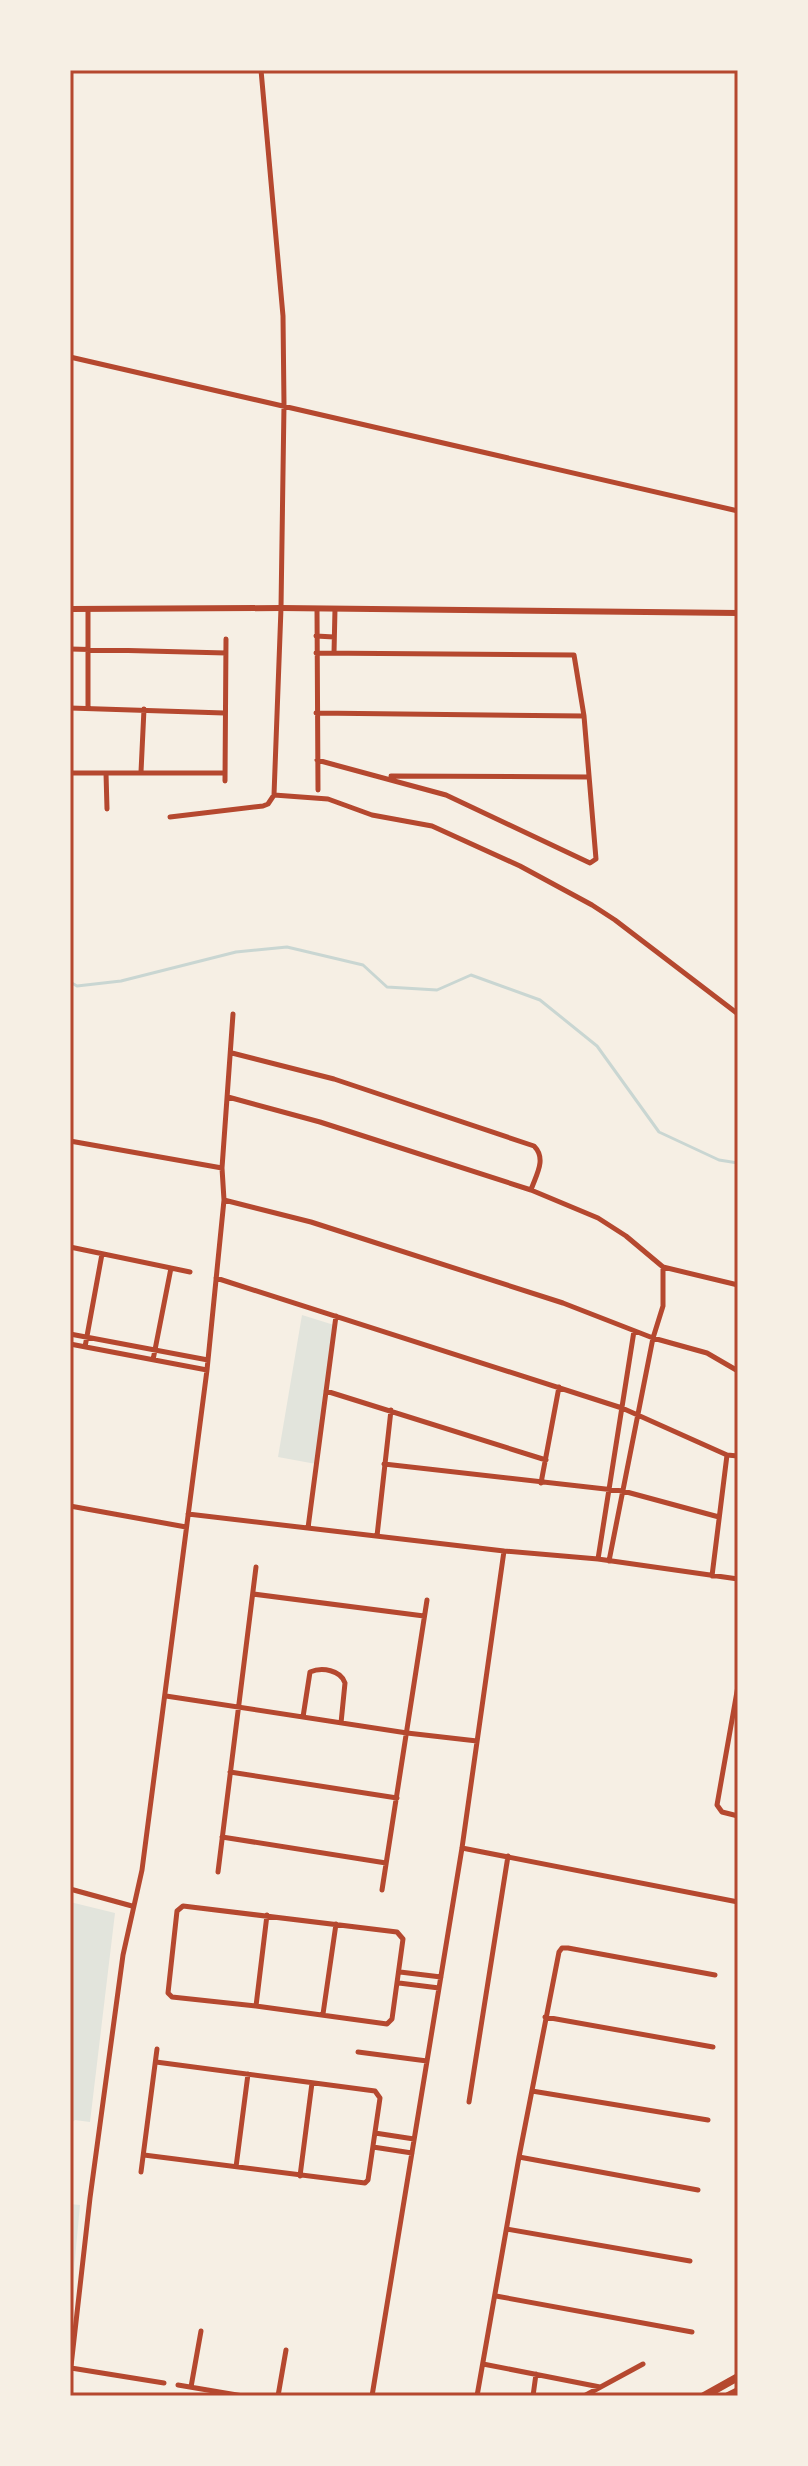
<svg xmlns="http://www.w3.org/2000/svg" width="808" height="2466" font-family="Barlow,sans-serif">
<rect width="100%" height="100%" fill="#f6efe4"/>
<path fill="#e2e4dc" d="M 302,1315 L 334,1325 L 316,1464 L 278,1457 Z
M 70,1902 L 115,1913 L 90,2122 L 75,2120 L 70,2124 Z
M 70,2204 L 80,2205 L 70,2312 Z"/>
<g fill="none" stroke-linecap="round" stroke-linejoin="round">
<path stroke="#c9d6d2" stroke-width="3" d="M 70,982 L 77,986 L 121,981 L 236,952 L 287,947 L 363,965 L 387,987 L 437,990 L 471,975 L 540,1000 L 597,1046 L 659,1132 L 719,1160 L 738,1163"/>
<path stroke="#b5482f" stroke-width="5" d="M 261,70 L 283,316 L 284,405 L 281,608 L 274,795
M 70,357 L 738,511
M 317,609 L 318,790
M 316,636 L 334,637
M 70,649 L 226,653
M 316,653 L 574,655 L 584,716 L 596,859 L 590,863 L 446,795 L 317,760
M 334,653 L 335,609
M 70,708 L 224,713
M 88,708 L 88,610
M 316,713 L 584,716
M 141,772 L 144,709
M 70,773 L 225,773
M 106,773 L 107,809
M 391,776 L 589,777
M 225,781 L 226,639
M 170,817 L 263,806 L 268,804 L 274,795 L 328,799 L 372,815 L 432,826 L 520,866 L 592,905 L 615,920 L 738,1014
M 232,1053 L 334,1079 L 534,1146 C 547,1159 536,1175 531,1190
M 228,1097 L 320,1122 L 531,1190 L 598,1218 L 626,1236 L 663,1267 L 738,1285
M 70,1141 L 222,1168
M 224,1200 L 311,1222 L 563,1303 L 653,1338 L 707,1353 L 738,1371
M 70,1247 L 190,1272
M 216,1278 L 622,1408 L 727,1455 L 738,1456
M 70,1334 L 208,1360
M 70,1344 L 207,1370
M 85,1347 L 102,1254
M 153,1360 L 171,1268
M 326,1391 L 546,1460
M 384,1464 L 623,1491 L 719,1517
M 541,1483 L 559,1387
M 70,1506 L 186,1527
M 188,1514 L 504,1551 L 598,1559 L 738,1579
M 308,1528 L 336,1316
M 377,1536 L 391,1410
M 598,1559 L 634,1331
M 609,1561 L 653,1338 L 663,1306 L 663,1267
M 712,1576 L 727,1455
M 253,1594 L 424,1616
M 738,1686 L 717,1805 L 722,1812 L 738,1816
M 166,1696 L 407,1733 L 477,1741
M 303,1717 L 310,1672 C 322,1667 341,1670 345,1683 L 341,1723
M 230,1772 L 397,1798
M 222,1837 L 386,1863
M 462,1848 L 738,1902
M 218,1872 L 256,1567
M 70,1889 L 132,1906
M 382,1890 L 427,1600
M 183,1906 L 397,1932 L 403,1939 L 392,2019 L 387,2024 L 256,2006 L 172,1997 L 168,1993 L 177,1911 Z
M 400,1972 L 441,1977
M 399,1983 L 439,1988
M 256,2006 L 267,1915
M 323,2014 L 336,1924
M 545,2017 L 713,2047
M 358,2052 L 427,2061
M 532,2091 L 708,2120
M 469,2102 L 508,1856
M 375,2133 L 414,2139
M 373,2147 L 412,2153
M 144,2155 L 365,2183 L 368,2180 L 380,2098 L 375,2091 L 156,2062
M 519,2157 L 698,2190
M 236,2167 L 248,2074
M 141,2172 L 157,2049
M 300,2176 L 312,2083
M 507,2229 L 690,2261
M 496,2296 L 692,2332
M 483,2364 L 600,2387
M 71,2368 L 164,2383
M 70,2375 L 90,2198 L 123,1955 L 142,1870 L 207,1370 L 224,1200 L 222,1168 L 233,1014
M 178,2385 L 243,2396
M 191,2387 L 201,2331
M 278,2396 L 286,2350
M 372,2396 L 462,1848 L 504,1551
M 477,2396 L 519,2157 L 559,1952 L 562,1948 L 568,1948 L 715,1975
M 533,2396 L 536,2374
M 584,2396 L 643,2364"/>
<path stroke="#b5482f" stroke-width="6" d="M 70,609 L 281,608 L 738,613"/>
<path stroke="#b5482f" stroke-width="8" d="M 704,2396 L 738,2377
M 728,2396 L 738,2391"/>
</g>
<rect width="808" height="2466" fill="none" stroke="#f6efe4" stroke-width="144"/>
<rect x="72" y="72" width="664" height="2322" fill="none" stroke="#b5482f" stroke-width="3"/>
</svg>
